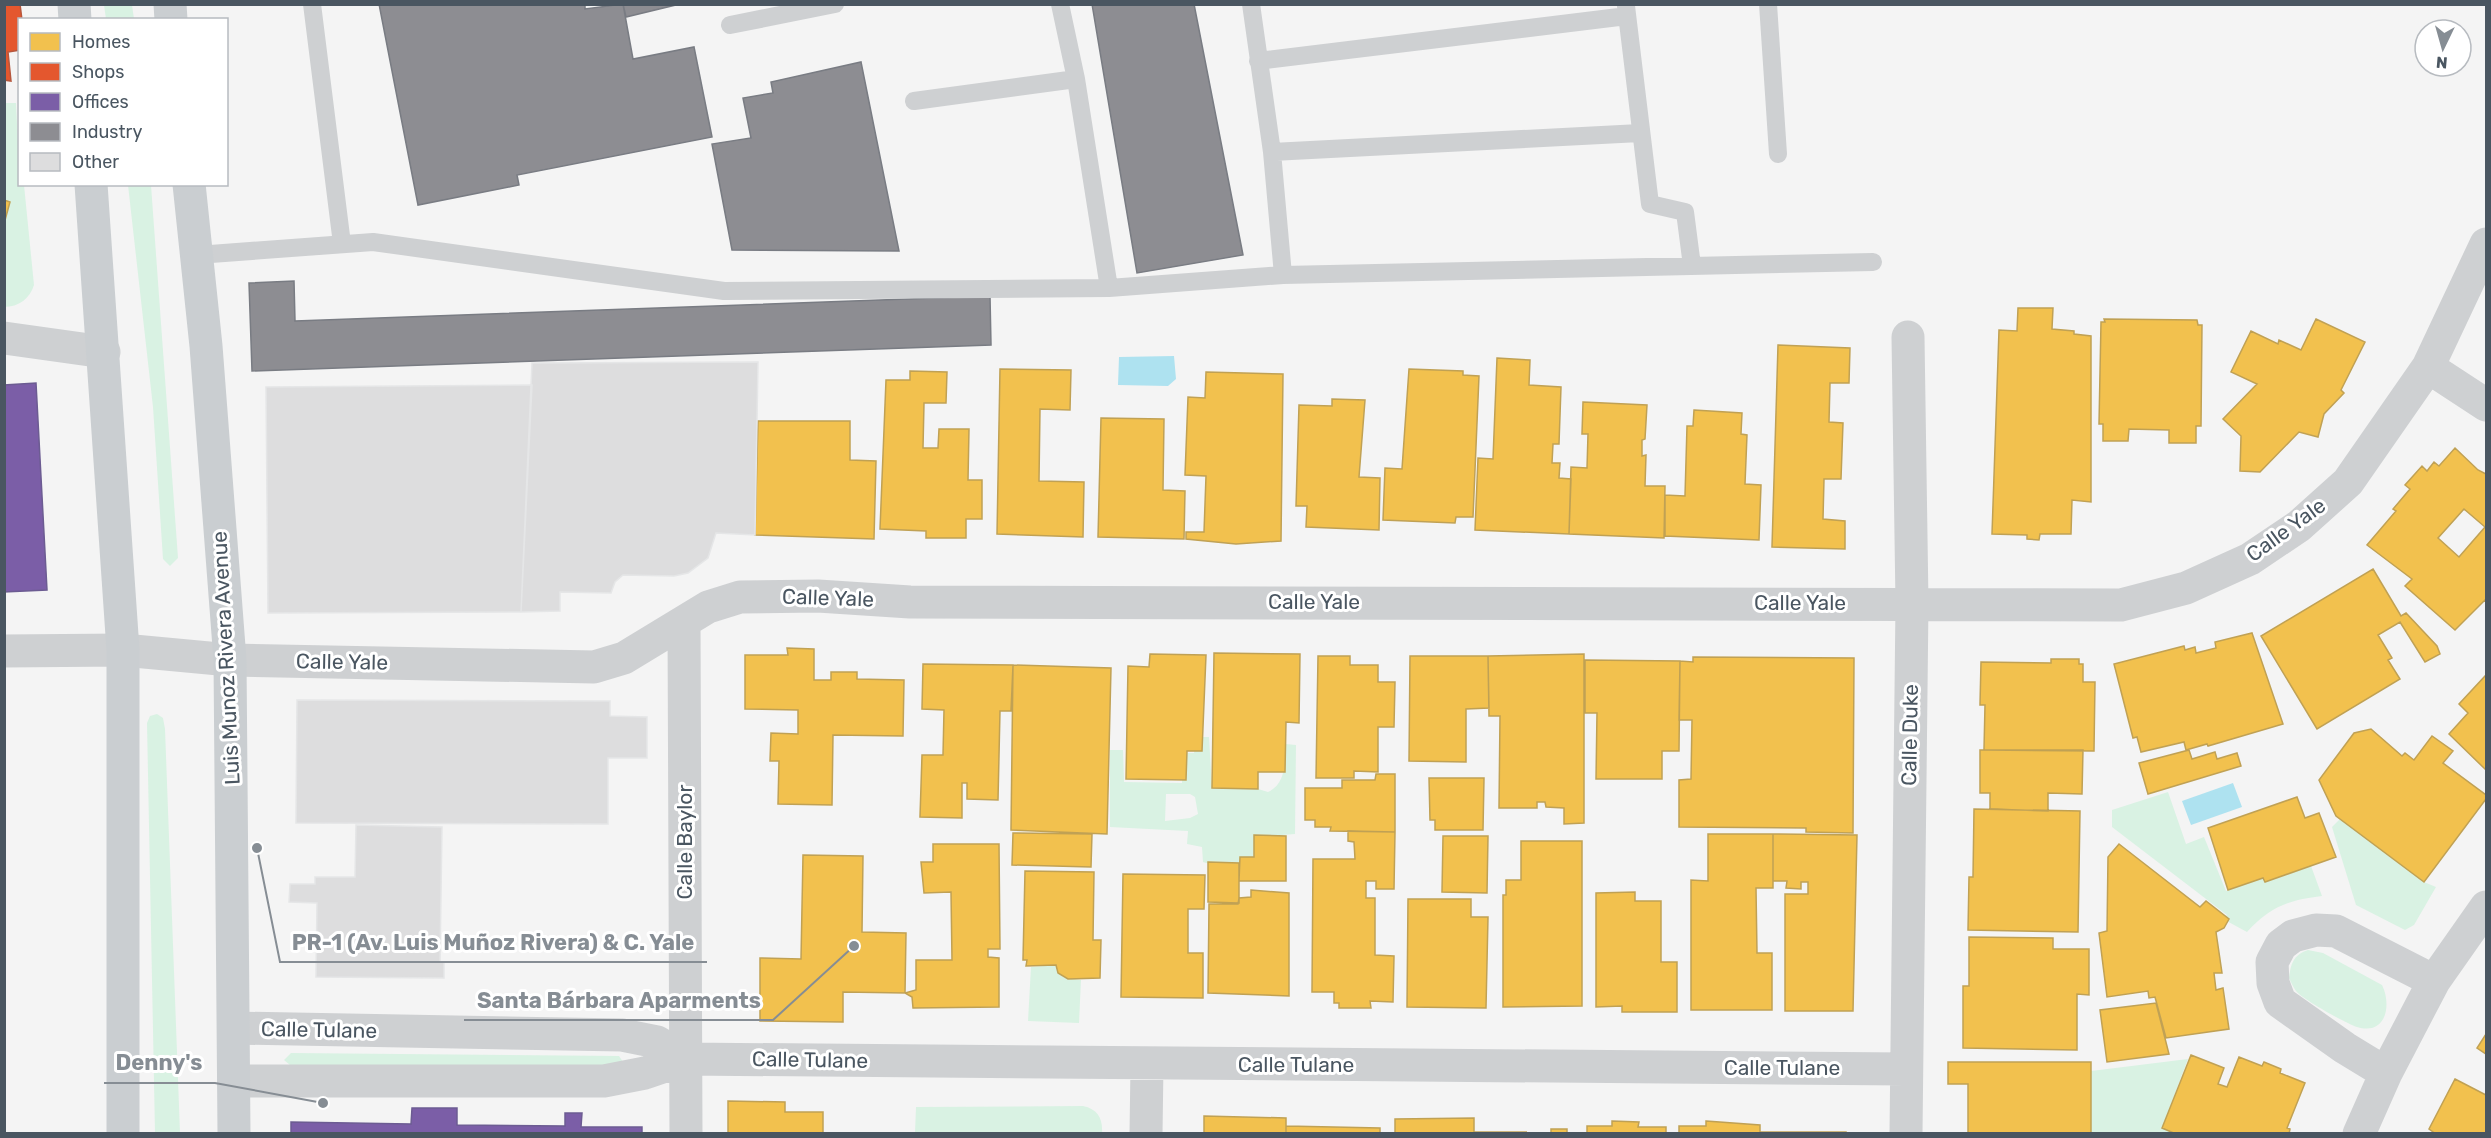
<svg xmlns="http://www.w3.org/2000/svg" width="2491" height="1138" font-family="Rubik,sans-serif">
<rect width="100%" height="100%" fill="#f4f4f4"/>
<path fill="#d9f2e3" fill-rule="evenodd" d="M 104,5 L 132,5 L 134,19 L 106,19 Z
M 5,103 L 16,103 L 20,184 L 24,185 L 34,285 C 30,298 19,307 4,307 L 5,224 L 10,202 L 5,200 Z
M 128,185 L 151,185 L 178,558 L 170,566 L 163,559 L 153,407 Z
M 157,714 L 163,718 L 165,729 L 180,1133 L 155,1133 L 147,723 L 150,716 Z
M 1196,737 L 1209,737 L 1212,788 L 1258,789 L 1268,792 C 1286,784 1285,762 1286,744 L 1296,745 L 1295,834 L 1255,837 L 1254,857 L 1240,857 L 1239,863 L 1206,863 L 1203,862 L 1202,847 L 1187,844 L 1188,831 L 1110,827 L 1110,750 L 1123,750 L 1124,782 L 1182,783 L 1183,753 L 1194,753 ZM 1166,794 L 1190,794 L 1195,797 L 1198,814 L 1190,818 L 1165,821 Z
M 2168,792 L 2186,844 L 2204,837 L 2226,891 L 2263,878 L 2266,882 L 2311,866 L 2322,896 C 2288,900 2270,907 2247,932 L 2223,919 L 2227,915 L 2112,827 L 2112,810 Z
M 2340,819 L 2424,882 L 2436,887 L 2414,925 L 2405,930 L 2356,905 L 2332,827 Z
M 2308,950 L 2323,953 L 2382,985 C 2392,1005 2386,1036 2357,1027 C 2347,1024 2302,999 2296,991 C 2293,987 2291,982 2289,978 C 2291,964 2293,955 2308,950 Z
M 1056,965 L 1063,977 L 1081,980 L 1079,1023 L 1028,1021 L 1031,967 Z
M 291,1053 L 619,1056 L 623,1062 L 619,1068 L 290,1065 L 284,1060 Z
M 2188,1059 L 2162,1128 L 2176,1133 L 2091,1133 L 2091,1071 Z
M 1083,1106 C 1098,1109 1103,1119 1102,1133 L 915,1133 L 916,1107 Z"/>
<path fill="#aee2f0" d="M 1174,356 L 1176,379 L 1168,386 L 1118,385 L 1119,357 Z
M 2233,783 L 2242,807 L 2191,825 L 2182,801 Z"/>
<path fill="#f2c14e" stroke="#c0a154" stroke-width="1.5" fill-rule="evenodd" d="M 4,200 L 10,202 L 4,224 Z
M 2018,308 L 2053,308 L 2052,329 L 2074,331 L 2074,334 L 2091,336 L 2091,502 L 2072,500 L 2071,534 L 2040,534 L 2039,540 L 2027,539 L 2027,535 L 1992,534 L 1999,330 L 2017,331 Z
M 2104,319 L 2197,320 L 2198,325 L 2202,325 L 2201,426 L 2196,426 L 2196,443 L 2169,443 L 2169,430 L 2129,429 L 2128,441 L 2103,441 L 2103,424 L 2099,424 L 2101,322 L 2105,322 Z
M 2316,319 L 2365,342 L 2341,390 L 2344,393 L 2324,414 L 2318,437 L 2299,432 L 2260,472 L 2240,471 L 2241,436 L 2223,419 L 2257,384 L 2231,372 L 2251,331 L 2278,344 L 2279,340 L 2301,350 Z
M 1778,345 L 1850,348 L 1849,383 L 1830,383 L 1829,422 L 1843,423 L 1841,479 L 1824,479 L 1823,519 L 1845,521 L 1845,549 L 1772,547 Z
M 1497,358 L 1530,360 L 1529,385 L 1561,387 L 1559,444 L 1553,444 L 1552,463 L 1560,463 L 1559,478 L 1571,479 L 1569,534 L 1475,530 L 1478,458 L 1493,459 Z
M 1000,369 L 1071,370 L 1070,410 L 1040,409 L 1039,481 L 1084,482 L 1083,537 L 997,534 Z
M 1409,369 L 1463,371 L 1463,375 L 1479,376 L 1473,517 L 1456,517 L 1455,523 L 1383,520 L 1385,468 L 1402,469 Z
M 910,371 L 947,372 L 946,403 L 924,403 L 923,448 L 938,448 L 939,429 L 969,429 L 968,480 L 982,480 L 982,519 L 966,519 L 966,538 L 926,538 L 926,531 L 880,529 L 886,380 L 910,380 Z
M 1206,372 L 1283,374 L 1281,541 L 1236,544 L 1186,539 L 1186,532 L 1204,532 L 1206,476 L 1185,475 L 1188,397 L 1205,398 Z
M 1332,399 L 1365,400 L 1359,477 L 1380,478 L 1379,530 L 1306,527 L 1307,506 L 1296,506 L 1299,405 L 1332,406 Z
M 1583,402 L 1647,405 L 1645,439 L 1642,440 L 1642,456 L 1646,455 L 1645,486 L 1665,486 L 1664,538 L 1569,534 L 1571,467 L 1587,468 L 1588,434 L 1582,434 Z
M 1694,410 L 1742,413 L 1741,434 L 1747,435 L 1745,484 L 1761,485 L 1759,540 L 1665,536 L 1665,495 L 1685,496 L 1687,426 L 1693,426 Z
M 1101,418 L 1164,419 L 1163,490 L 1185,491 L 1184,539 L 1098,537 Z
M 758,421 L 850,421 L 850,460 L 876,461 L 874,539 L 755,535 Z
M 2455,448 L 2478,470 L 2486,474 L 2486,601 L 2485,600 L 2455,630 L 2405,586 L 2412,579 L 2367,545 L 2396,511 L 2393,509 L 2410,489 L 2405,485 L 2422,466 L 2427,471 L 2434,462 L 2439,466 ZM 2464,509 L 2485,527 L 2459,557 L 2438,538 Z
M 2373,569 L 2401,616 L 2406,613 L 2437,646 L 2440,654 L 2425,662 L 2400,622 L 2378,635 L 2392,658 L 2388,660 L 2400,679 L 2317,729 L 2261,636 Z
M 2252,633 L 2283,724 L 2208,746 L 2207,744 L 2186,750 L 2184,742 L 2141,752 L 2137,737 L 2133,738 L 2114,664 L 2184,646 L 2185,650 L 2195,647 L 2196,653 L 2216,648 L 2215,642 Z
M 787,648 L 814,649 L 814,680 L 831,680 L 831,672 L 857,672 L 857,679 L 904,680 L 903,736 L 833,735 L 832,805 L 778,804 L 779,761 L 770,761 L 771,733 L 798,734 L 798,710 L 745,709 L 745,655 L 788,655 Z
M 1214,653 L 1300,654 L 1299,723 L 1286,722 L 1285,772 L 1258,772 L 1258,789 L 1212,788 Z
M 1150,654 L 1206,655 L 1202,751 L 1187,751 L 1186,780 L 1126,779 L 1128,666 L 1149,667 Z
M 1584,654 L 1584,823 L 1564,824 L 1564,808 L 1546,807 L 1545,802 L 1537,802 L 1537,808 L 1499,808 L 1500,716 L 1489,716 L 1488,656 Z
M 1318,656 L 1350,656 L 1350,665 L 1378,665 L 1378,682 L 1395,682 L 1394,727 L 1378,727 L 1378,772 L 1354,771 L 1354,778 L 1316,778 Z
M 1410,656 L 1488,656 L 1489,708 L 1466,709 L 1466,762 L 1409,761 Z
M 1693,657 L 1854,658 L 1853,833 L 1806,832 L 1806,828 L 1679,827 L 1679,780 L 1691,779 L 1692,720 L 1679,720 L 1680,661 L 1693,662 Z
M 2051,659 L 2079,659 L 2079,664 L 2083,664 L 2083,682 L 2095,682 L 2094,751 L 1984,750 L 1985,705 L 1980,705 L 1981,662 L 2051,663 Z
M 1585,660 L 1680,661 L 1679,751 L 1662,751 L 1662,779 L 1596,779 L 1597,713 L 1585,713 Z
M 923,664 L 1013,665 L 1011,711 L 1000,711 L 998,800 L 967,799 L 967,783 L 962,783 L 962,818 L 920,817 L 922,755 L 943,755 L 944,710 L 922,709 Z
M 1013,665 L 1111,668 L 1107,834 L 1011,830 Z
M 2486,675 L 2486,770 L 2449,734 L 2468,713 L 2459,704 Z
M 2371,729 L 2402,756 L 2405,753 L 2414,760 L 2432,736 L 2453,751 L 2443,763 L 2486,795 L 2486,799 L 2424,882 L 2336,816 L 2319,780 L 2354,733 Z
M 1980,750 L 2083,750 L 2082,794 L 2048,793 L 2048,811 L 1990,809 L 1990,793 L 1980,793 Z
M 2189,750 L 2192,759 L 2215,752 L 2217,759 L 2237,753 L 2241,766 L 2148,794 L 2139,763 Z
M 1376,774 L 1395,774 L 1395,832 L 1330,831 L 1331,827 L 1315,827 L 1315,820 L 1305,820 L 1305,788 L 1342,788 L 1342,780 L 1375,780 Z
M 1429,778 L 1484,778 L 1483,830 L 1435,830 L 1435,820 L 1430,820 Z
M 2297,797 L 2305,818 L 2319,813 L 2336,857 L 2265,882 L 2263,878 L 2228,890 L 2208,828 Z
M 1974,809 L 2080,811 L 2078,932 L 1968,930 L 1969,877 L 1973,877 Z
M 1348,831 L 1395,832 L 1394,889 L 1376,889 L 1376,881 L 1366,881 L 1366,898 L 1375,898 L 1375,955 L 1394,956 L 1393,1002 L 1370,1001 L 1371,1008 L 1339,1008 L 1339,1003 L 1334,1003 L 1334,992 L 1312,992 L 1313,859 L 1355,859 L 1354,842 L 1348,841 Z
M 1013,833 L 1092,834 L 1091,867 L 1012,865 Z
M 1708,834 L 1773,834 L 1773,888 L 1756,888 L 1757,953 L 1772,953 L 1772,1010 L 1691,1010 L 1691,880 L 1708,881 Z
M 1773,834 L 1857,835 L 1853,1011 L 1785,1011 L 1785,894 L 1808,894 L 1808,882 L 1801,882 L 1801,889 L 1786,888 L 1787,881 L 1773,881 Z
M 1254,835 L 1286,836 L 1286,881 L 1239,881 L 1240,857 L 1254,857 Z
M 1443,836 L 1488,836 L 1487,893 L 1442,892 Z
M 1521,841 L 1582,841 L 1582,1006 L 1503,1007 L 1503,895 L 1506,895 L 1506,880 L 1521,880 Z
M 933,844 L 999,844 L 1000,949 L 988,949 L 988,957 L 999,958 L 999,1007 L 913,1008 L 912,997 L 905,993 L 916,990 L 916,960 L 952,960 L 951,892 L 924,893 L 921,862 L 933,862 Z
M 2119,844 L 2200,907 L 2206,901 L 2229,919 L 2224,928 L 2216,932 L 2222,973 L 2214,973 L 2216,990 L 2223,988 L 2229,1029 L 2166,1038 L 2155,997 L 2149,998 L 2148,991 L 2107,997 L 2099,933 L 2107,931 L 2108,857 Z
M 803,855 L 863,856 L 862,932 L 906,933 L 905,993 L 843,992 L 843,1022 L 760,1021 L 760,958 L 801,959 Z
M 1208,862 L 1239,863 L 1239,903 L 1208,902 Z
M 1025,871 L 1094,872 L 1093,940 L 1101,940 L 1100,978 L 1068,979 L 1058,973 L 1056,965 L 1026,966 L 1027,960 L 1023,960 Z
M 1123,874 L 1205,875 L 1204,909 L 1188,909 L 1188,953 L 1203,953 L 1203,998 L 1121,997 Z
M 1251,890 L 1289,893 L 1289,996 L 1208,993 L 1209,904 L 1238,904 L 1239,898 L 1251,897 Z
M 1635,892 L 1635,901 L 1661,901 L 1661,962 L 1677,962 L 1677,1012 L 1622,1012 L 1622,1006 L 1596,1007 L 1596,893 Z
M 1408,899 L 1471,899 L 1471,917 L 1488,917 L 1486,1008 L 1407,1007 Z
M 1969,937 L 2053,938 L 2053,949 L 2089,949 L 2089,995 L 2077,994 L 2077,1050 L 1963,1048 L 1963,986 L 1969,986 Z
M 2156,1003 L 2169,1054 L 2107,1062 L 2100,1010 Z
M 2486,1034 L 2486,1054 L 2477,1048 Z
M 2191,1055 L 2224,1068 L 2218,1084 L 2227,1087 L 2239,1057 L 2262,1066 L 2264,1062 L 2281,1069 L 2280,1073 L 2305,1083 L 2287,1128 L 2290,1129 L 2289,1134 L 2176,1134 L 2162,1128 Z
M 1948,1062 L 2091,1062 L 2091,1134 L 1968,1134 L 1968,1084 L 1948,1084 Z
M 2455,1079 L 2486,1095 L 2486,1134 L 2436,1134 L 2429,1129 Z
M 728,1101 L 785,1102 L 785,1112 L 823,1112 L 823,1134 L 728,1134 Z
M 1204,1116 L 1286,1118 L 1286,1134 L 1204,1134 Z
M 1474,1118 L 1474,1134 L 1395,1134 L 1395,1119 Z
M 1612,1121 L 1639,1122 L 1638,1127 L 1666,1127 L 1666,1134 L 1587,1134 L 1587,1126 L 1612,1126 Z
M 1706,1121 L 1760,1125 L 1760,1134 L 1679,1134 L 1679,1126 L 1706,1126 Z
M 1286,1126 L 1380,1128 L 1380,1134 L 1286,1134 Z
M 1551,1129 L 1567,1129 L 1567,1134 L 1551,1134 Z
M 1474,1132 L 1527,1132 L 1474,1134 Z
M 1760,1132 L 1846,1132 L 1846,1134 L 1760,1134 Z"/>
<path fill="#e4572e" stroke="#b6573d" stroke-width="1.5" d="M 4,4 L 20,4 L 22,20 L 20,50 L 8,52 L 11,81 L 4,80 Z"/>
<path fill="#7b5ea7" stroke="#6c5c92" stroke-width="1.5" d="M 36,383 L 47,590 L 4,592 L 4,385 Z
M 412,1108 L 457,1108 L 457,1125 L 565,1126 L 565,1113 L 582,1113 L 581,1127 L 642,1127 L 642,1134 L 291,1134 L 291,1122 L 411,1124 Z"/>
<path fill="#8d8d92" stroke="#797c83" stroke-width="1.5" d="M 379,4 L 585,4 L 585,9 L 623,4 L 633,59 L 694,47 L 712,137 L 517,175 L 519,185 L 418,205 Z
M 623,4 L 680,4 L 626,17 Z
M 1092,4 L 1194,4 L 1243,255 L 1137,273 Z
M 861,62 L 899,251 L 732,250 L 712,144 L 751,138 L 743,98 L 773,93 L 771,82 Z
M 294,281 L 295,321 L 990,296 L 991,345 L 252,371 L 249,283 Z"/>
<path fill="#ddddde" stroke="#e5e6e7" stroke-width="1.5" d="M 758,362 L 755,535 L 716,533 L 708,558 L 688,573 L 674,576 L 623,575 L 615,582 L 611,593 L 560,592 L 560,611 L 521,612 L 532,363 Z
M 532,385 L 521,612 L 268,613 L 266,387 Z
M 297,700 L 610,701 L 610,716 L 647,717 L 647,758 L 608,758 L 608,824 L 296,823 Z
M 356,825 L 442,827 L 440,962 L 444,962 L 444,978 L 316,977 L 317,903 L 289,902 L 290,884 L 315,884 L 315,877 L 355,877 Z"/>
<g fill="none" stroke-linecap="round" stroke-linejoin="round">
<path stroke="#ced0d2" stroke-width="18" d="M 312,4 L 342,244
M 1060,4 L 1076,79 L 1109,288
M 1768,4 L 1778,154
M 1626,6 L 1650,204 L 1685,212 L 1692,266
M 730,25 L 835,4
M 1258,61 L 1627,16
M 914,101 L 1076,79
M 1272,152 L 1640,133
M 197,255 L 373,242 L 724,291 L 1109,288 L 1283,275 L 1272,152 L 1251,4
M 1283,275 L 1873,262"/>
<path stroke="#ced0d2" stroke-width="33" d="M 4,338 L 104,352
M 2428,367 L 2486,405
M 684,622 L 686,1134
M 4,651 L 123,650 L 230,660 L 594,667 L 624,658 L 708,607 L 740,597 L 818,596 L 910,602 L 2121,605 L 2186,588 L 2250,559 L 2299,526 L 2348,482 L 2428,367 L 2486,244
M 234,1028 L 622,1035 L 657,1042 L 686,1059
M 2386,1073 L 2345,1048 L 2280,1002 L 2273,983 L 2272,962 L 2281,945 L 2293,936 L 2316,930 L 2336,931 L 2434,981
M 234,1081 L 604,1081 L 645,1073 L 686,1059 L 1906,1069
M 1146,1134 L 1147,1065
M 1906,1134 L 1912,603 L 1908,337
M 2359,1134 L 2386,1073 L 2434,981 L 2486,907"/>
<path stroke="#caced1" stroke-width="33" d="M 74,4 L 75,20
M 170,4 L 171,20
M 91,184 L 123,650 L 123,1134
M 189,184 L 206,346 L 230,660 L 234,1134"/>
</g>
<g text-anchor="middle" stroke-width="6" stroke-linejoin="round" paint-order="stroke">
<g font-size="21" fill="#4a5661" stroke="#fff">
<text transform="translate(2286 530) rotate(-36)" y="7">Calle Yale</text>
<text transform="translate(828 598) rotate(2)" y="7">Calle Yale</text>
<text x="1314" y="609">Calle Yale</text>
<text x="1800" y="610">Calle Yale</text>
<text transform="translate(226 658) rotate(-93)" y="7">Luis Munoz Rivera Avenue</text>
<text transform="translate(342 662) rotate(1)" y="7">Calle Yale</text>
<text transform="translate(1910 735) rotate(-89)" y="7">Calle Duke</text>
<text transform="translate(685 842) rotate(-90)" y="7">Calle Baylor</text>
<text transform="translate(319 1030) rotate(1)" y="7">Calle Tulane</text>
<text transform="translate(810 1060) rotate(1)" y="7">Calle Tulane</text>
<text x="1296" y="1072">Calle Tulane</text>
<text x="1782" y="1075">Calle Tulane</text>
</g>
</g>
<path fill="none" stroke="#868d94" stroke-width="2" d="M257 848L280 962H707M854 946L773 1020H464M323 1103L215 1083H104"/>
<g fill="#868d94" stroke="#fff" stroke-width="2">
<circle cx="257" cy="848" r="6"/>
<circle cx="854" cy="946" r="6"/>
<circle cx="323" cy="1103" r="6"/>
</g>
<g font-size="22" text-anchor="middle" font-weight="bold" fill="#868d94" stroke="#fff" stroke-width="6" stroke-linejoin="round" paint-order="stroke">
<text x="493" y="950">PR-1 (Av. Luis Muñoz Rivera) &amp; C. Yale</text>
<text x="619" y="1008">Santa Bárbara Aparments</text>
<text x="159" y="1070">Denny's</text>
</g>
<rect width="2491" height="1138" fill="none" stroke="#4a5661" stroke-width="12"/>
<rect x="18" y="18" width="210" height="168" fill="#ffffff" stroke="#b7bbc0" stroke-width="1.5"/>
<rect x="30" y="33" width="30" height="18" fill="#f2c14e" stroke="#b7bbc0" stroke-width="1.5"/>
<text x="72" y="48" font-size="18" fill="#4a5661">Homes</text>
<rect x="30" y="63" width="30" height="18" fill="#e4572e" stroke="#b7bbc0" stroke-width="1.5"/>
<text x="72" y="78" font-size="18" fill="#4a5661">Shops</text>
<rect x="30" y="93" width="30" height="18" fill="#7b5ea7" stroke="#b7bbc0" stroke-width="1.5"/>
<text x="72" y="108" font-size="18" fill="#4a5661">Offices</text>
<rect x="30" y="123" width="30" height="18" fill="#8d8d92" stroke="#b7bbc0" stroke-width="1.5"/>
<text x="72" y="138" font-size="18" fill="#4a5661">Industry</text>
<rect x="30" y="153" width="30" height="18" fill="#ddddde" stroke="#b7bbc0" stroke-width="1.5"/>
<text x="72" y="168" font-size="18" fill="#4a5661">Other</text>
<g transform="translate(2443 48) rotate(185)"><circle r="28" fill="#ffffff" stroke="#b7bbc0" stroke-width="1.5"/>
<path d="M0-4.5L10 22L0 15L-10 22Z" fill="#868d94"/>
<text y="-9" font-size="16" font-weight="bold" text-anchor="middle" fill="#4a5661">N</text>
</g>
</svg>
